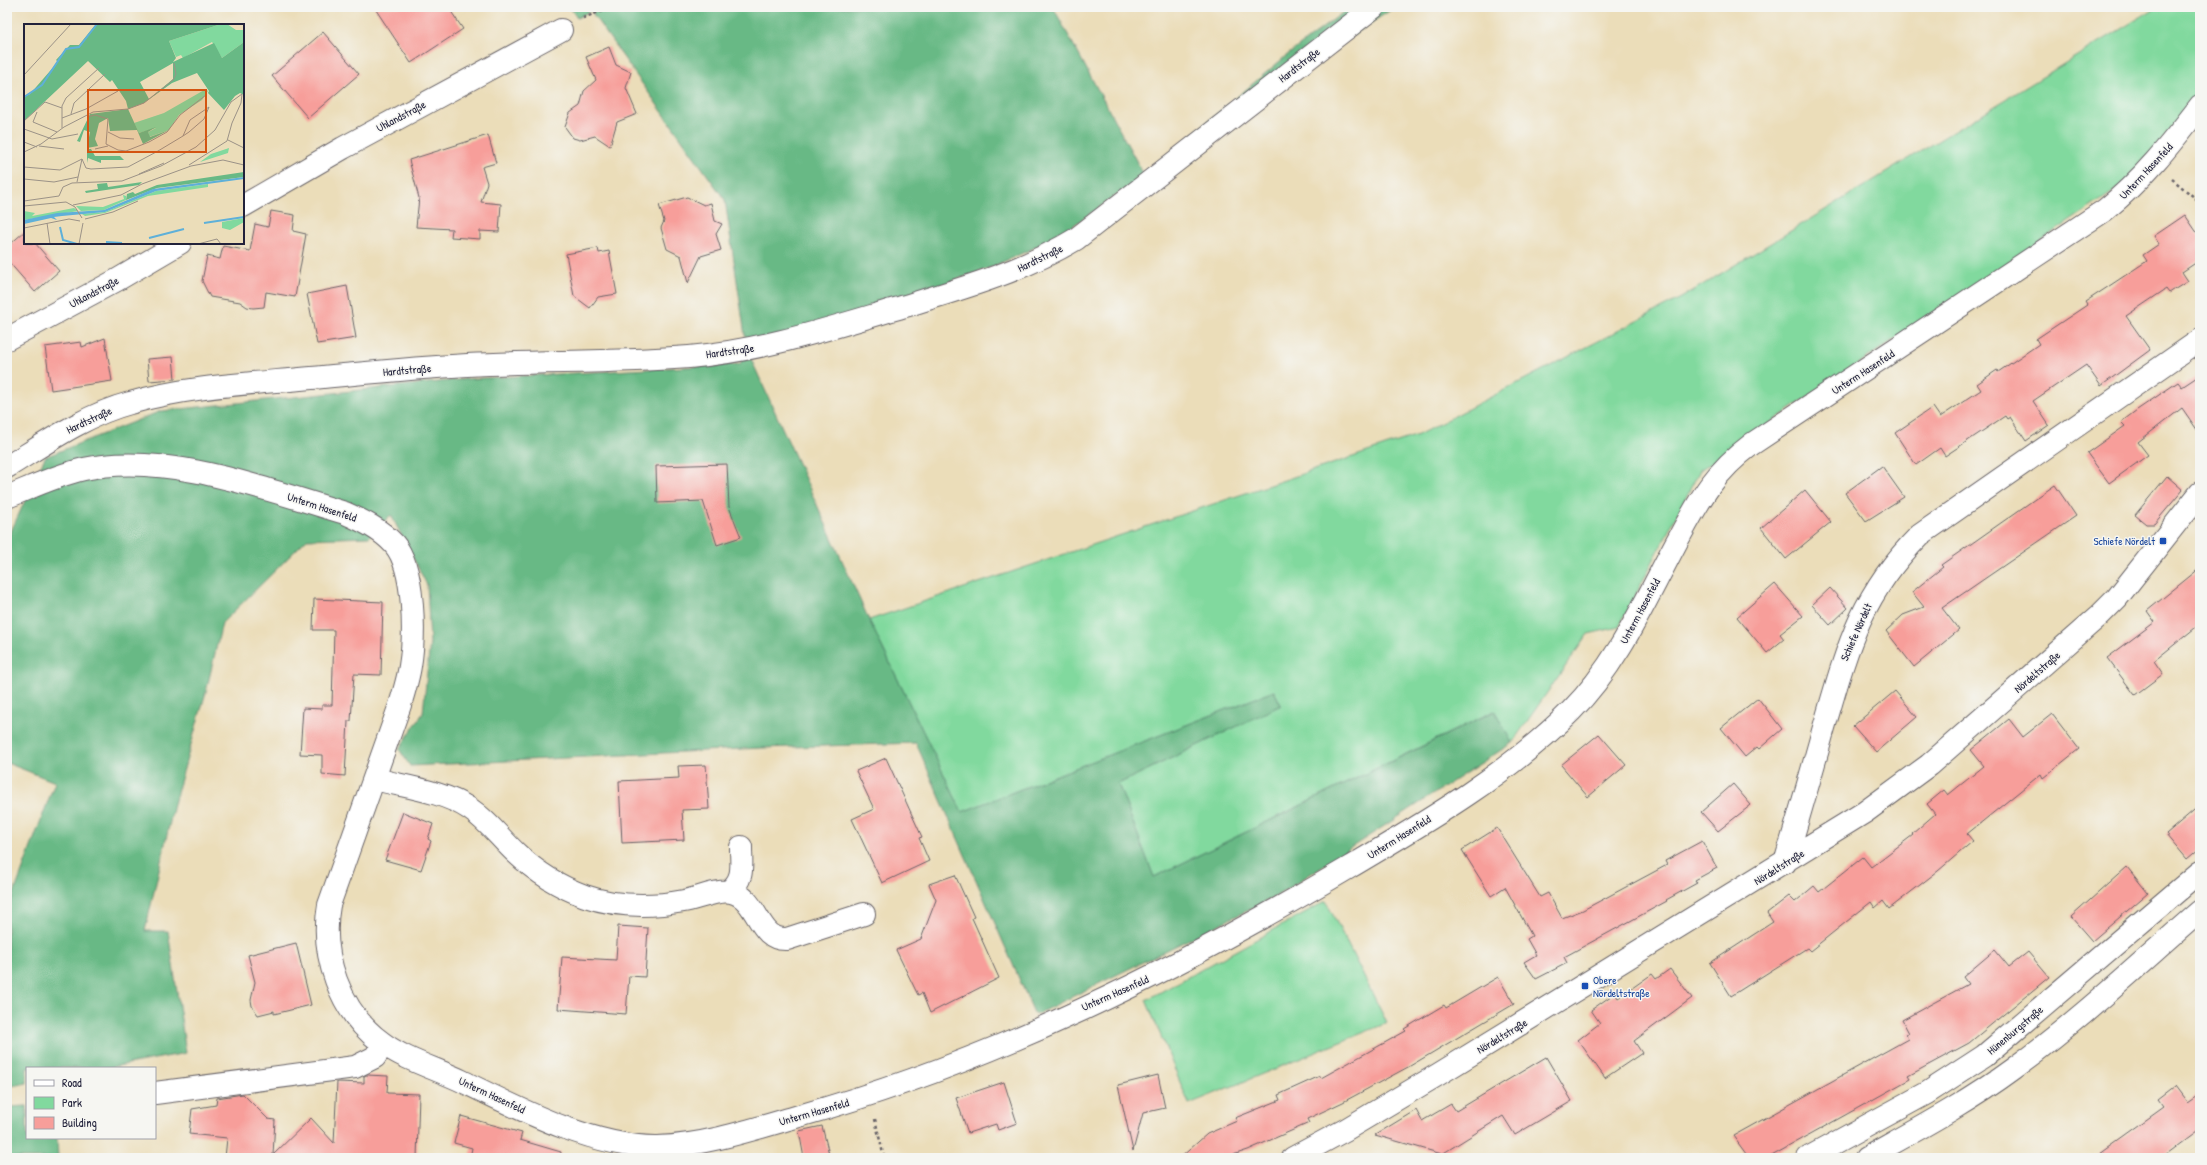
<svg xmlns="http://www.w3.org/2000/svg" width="2207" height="1165" font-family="'Patrick Hand',sans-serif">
<rect width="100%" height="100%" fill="#f6f6f2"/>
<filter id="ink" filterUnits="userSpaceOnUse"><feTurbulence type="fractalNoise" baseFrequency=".025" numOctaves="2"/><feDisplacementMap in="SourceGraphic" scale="8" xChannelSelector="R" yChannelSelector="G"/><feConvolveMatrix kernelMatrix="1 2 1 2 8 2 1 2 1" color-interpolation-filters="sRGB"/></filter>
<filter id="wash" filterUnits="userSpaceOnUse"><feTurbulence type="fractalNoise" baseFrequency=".012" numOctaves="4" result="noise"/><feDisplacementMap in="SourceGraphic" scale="16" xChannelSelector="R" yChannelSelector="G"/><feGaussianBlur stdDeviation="0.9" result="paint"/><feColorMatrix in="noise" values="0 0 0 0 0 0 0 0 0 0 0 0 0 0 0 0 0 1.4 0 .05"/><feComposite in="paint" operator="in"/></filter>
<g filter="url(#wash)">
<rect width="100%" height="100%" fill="#ebddb9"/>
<path fill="#81d99e" stroke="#527e6c" d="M 2157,7 L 2200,7 L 2200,94 L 2128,182 L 1700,470 L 1619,627 L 1588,634 L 1512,743 L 1494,711 L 1154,877 L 1118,784 L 1281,705 L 1274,691 L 962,812 L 869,620 L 1418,435 L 1681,298 Z
M 1326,901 L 1387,1023 L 1189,1104 L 1146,1000 Z"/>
<path fill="#68b985" stroke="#456e60" d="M 570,7 L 1053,7 L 1144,175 L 1286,56 L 1350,7 L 1395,7 L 1144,176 L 1054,239 L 985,270 L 747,350 L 869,620 L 962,812 L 1274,691 L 1281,705 L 1118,784 L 1154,877 L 1495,711 L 1512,743 L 1275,897 L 1035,1015 L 916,743 L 761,748 L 410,766 L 399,749 L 423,713 L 430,642 L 427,585 L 391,515 L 369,537 L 307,539 L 222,623 L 206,692 L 175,800 L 145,931 L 168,931 L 186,1053 L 107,1068 L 27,1068 L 27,1083 L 7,1087 L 7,912 L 55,782 L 7,763 L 7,540 L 45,457 L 161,411 L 466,379 L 740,364 L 747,349 L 725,200 L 594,16 L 592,10 L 577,18 Z
M 27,1106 L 27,1138 L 57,1138 L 58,1158 L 7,1158 L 7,1107 Z"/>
<g id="blocks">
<path fill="#f79e9a" d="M 374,7 L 448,7 L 463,29 L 411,63 Z
M 323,32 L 359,74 L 308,118 L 272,76 Z
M 609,47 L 616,65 L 631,72 L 626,88 L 637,114 L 617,122 L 610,146 L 595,136 L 580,140 L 573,138 L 565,127 L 570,113 L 580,106 L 584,91 L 596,80 L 586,57 Z
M 488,135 L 496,163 L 482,167 L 487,183 L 481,202 L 501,204 L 499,232 L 480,231 L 480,239 L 451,237 L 452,229 L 416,227 L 419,198 L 409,160 Z
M 687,197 L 704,205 L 711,203 L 715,221 L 722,224 L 716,234 L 721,250 L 701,256 L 688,283 L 681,256 L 667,249 L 661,228 L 664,221 L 659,205 Z
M 271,211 L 295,215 L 293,231 L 306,234 L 295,297 L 266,292 L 264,307 L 253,308 L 247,307 L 240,302 L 210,297 L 202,281 L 207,256 L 220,259 L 223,246 L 250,251 L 255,224 L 268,227 Z
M 2185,215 L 2200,237 L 2200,260 L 2182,272 L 2188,281 L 2169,293 L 2166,289 L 2126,316 L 2150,350 L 2101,386 L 2086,365 L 2033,401 L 2049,425 L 2026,441 L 2010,417 L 2007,419 L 2005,416 L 1945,456 L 1940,448 L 1916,465 L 1895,433 L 1933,407 L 1940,417 L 1981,390 L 1977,384 L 1997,370 L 1998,372 L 2039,344 L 2036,339 L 2087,305 L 2085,302 L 2147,261 L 2143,255 L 2159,244 L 2154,236 Z
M 25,231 L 25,243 L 35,243 L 59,271 L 35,292 L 7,260 L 7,247 Z
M 598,248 L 599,253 L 609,251 L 617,294 L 598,297 L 590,308 L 574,296 L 566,254 Z
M 347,286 L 356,338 L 317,344 L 307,294 Z
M 105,338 L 112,381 L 51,390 L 45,347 L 81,342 L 82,347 Z
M 173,357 L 175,379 L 149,381 L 147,359 Z
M 2200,375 L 2200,434 L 2182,408 L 2138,442 L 2148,455 L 2109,483 L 2087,453 L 2125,426 L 2121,422 L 2137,410 L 2178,382 L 2182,387 Z
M 727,464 L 729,507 L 741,537 L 717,545 L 703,501 L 657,503 L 656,466 Z
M 1882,466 L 1904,497 L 1866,521 L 1845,493 Z
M 2167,476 L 2183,490 L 2154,524 L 2146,524 L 2135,515 Z
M 2055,485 L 2076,516 L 1942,608 L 1959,630 L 1914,667 L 1886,631 L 1903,615 L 1924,607 L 1912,592 L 1943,567 L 1941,565 Z
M 1805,490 L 1831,522 L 1786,559 L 1761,528 Z
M 2200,568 L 2200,624 L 2154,661 L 2163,674 L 2135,695 L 2107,658 L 2155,622 L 2147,611 Z
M 1775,584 L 1803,616 L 1780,634 L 1784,639 L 1767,653 L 1737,617 Z
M 1830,588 L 1848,608 L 1830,625 L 1812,605 Z
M 314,599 L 383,602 L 381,675 L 354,674 L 351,721 L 348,721 L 345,776 L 322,774 L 322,755 L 300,754 L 303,708 L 322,709 L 322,705 L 332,705 L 334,630 L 313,630 Z
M 1895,691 L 1917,717 L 1876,752 L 1853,726 Z
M 1758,698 L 1782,729 L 1759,749 L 1757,747 L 1745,757 L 1721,728 Z
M 2052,714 L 2079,749 L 2043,778 L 2041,774 L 1967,834 L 1973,841 L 1938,871 L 1889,909 L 1883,901 L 1875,908 L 1871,902 L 1810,951 L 1807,948 L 1731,996 L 1710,963 L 1773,922 L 1767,913 L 1789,896 L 1795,902 L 1814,886 L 1819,892 L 1863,857 L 1871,867 L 1913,835 L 1912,834 L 1935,814 L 1927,804 L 1944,790 L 1948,795 L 1984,766 L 1971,750 L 2009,719 L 2023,737 Z
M 1599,734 L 1626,765 L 1588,797 L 1561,765 Z
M 886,758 L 922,837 L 919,838 L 929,861 L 882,883 L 852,819 L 874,809 L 856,771 Z
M 706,765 L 709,809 L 682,810 L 684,840 L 622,843 L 619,781 L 679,778 L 678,766 Z
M 1733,784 L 1751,805 L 1718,831 L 1701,812 Z
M 2200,805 L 2200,848 L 2187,859 L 2166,834 Z
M 403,812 L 433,824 L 428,839 L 431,841 L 421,870 L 385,860 Z
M 1497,828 L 1540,897 L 1548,893 L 1562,918 L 1583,910 L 1667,865 L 1665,861 L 1702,841 L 1717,868 L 1695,880 L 1697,883 L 1666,900 L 1667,901 L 1564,957 L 1567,963 L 1536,979 L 1524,962 L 1536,955 L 1527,939 L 1532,936 L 1505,887 L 1491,896 L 1462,850 Z
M 2127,867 L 2148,893 L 2092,941 L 2071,917 Z
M 955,875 L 974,917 L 972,918 L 999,978 L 930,1013 L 922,993 L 918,995 L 896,950 L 921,939 L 936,900 L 929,884 Z
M 618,926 L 648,928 L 645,977 L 629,976 L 626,1014 L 558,1009 L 562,957 L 616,960 Z
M 296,943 L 311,1005 L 274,1014 L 274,1011 L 258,1015 L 252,1006 L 251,1000 L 255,982 L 248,955 Z
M 1995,950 L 2009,967 L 2028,952 L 2049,977 L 1969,1043 L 1908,1076 L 1910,1079 L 1768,1158 L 1749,1158 L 1733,1136 L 1908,1039 L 1906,1035 L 1909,1033 L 1902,1020 L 1968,984 L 1963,977 Z
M 1670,969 L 1692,998 L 1634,1041 L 1642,1053 L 1605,1078 L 1578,1040 L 1600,1023 L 1591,1010 L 1615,993 L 1618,998 L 1652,974 L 1656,979 Z
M 1498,977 L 1514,1004 L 1410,1066 L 1343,1102 L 1307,1119 L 1309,1123 L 1248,1150 L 1224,1158 L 1180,1158 L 1207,1134 L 1237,1121 L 1235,1118 L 1280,1100 L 1278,1095 L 1320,1076 L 1321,1078 L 1406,1031 L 1404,1029 L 1444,1005 L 1446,1008 Z
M 1546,1057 L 1572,1101 L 1515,1135 L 1503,1116 L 1442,1154 L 1375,1135 L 1416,1110 L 1422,1121 L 1451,1104 L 1456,1111 Z
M 366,1075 L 388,1076 L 387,1093 L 419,1094 L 417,1158 L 225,1158 L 227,1138 L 189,1134 L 192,1109 L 216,1105 L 217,1098 L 243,1094 L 268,1119 L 275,1120 L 273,1155 L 311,1118 L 334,1143 L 337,1082 L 364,1083 L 364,1076 Z
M 1158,1075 L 1165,1108 L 1143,1113 L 1133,1151 L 1118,1085 Z
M 1004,1082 L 1017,1123 L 998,1130 L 996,1124 L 968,1133 L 956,1098 Z
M 2175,1086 L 2187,1102 L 2200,1093 L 2200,1129 L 2161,1158 L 2093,1158 L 2164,1107 L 2158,1099 Z
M 461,1116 L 522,1133 L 520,1140 L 561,1152 L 560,1158 L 470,1158 L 472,1148 L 454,1143 Z
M 822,1126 L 830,1158 L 804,1158 L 799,1131 Z"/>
</g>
</g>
<g filter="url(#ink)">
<use href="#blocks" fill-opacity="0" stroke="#686367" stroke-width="1"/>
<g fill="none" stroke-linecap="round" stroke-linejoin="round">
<defs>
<path id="minor" d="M 243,206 L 343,148 L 561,30
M 7,339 L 117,280 L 180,243
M 7,467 C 46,443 85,415 130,403 C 185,387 244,384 300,379 C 356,374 411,368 467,365 C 541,361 615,363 689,357 C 760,351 827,329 895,309 C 957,290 1020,273 1076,239 L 1374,7
M 7,497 C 32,487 57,475 84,469 C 166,451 267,490 345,513 C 363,521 380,529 394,544 C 415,568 415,636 410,666 C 408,679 404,692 400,705 L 329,905 C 320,954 340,1012 381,1042 C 403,1059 437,1069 462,1081 C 519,1109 594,1148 658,1147 C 706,1145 754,1129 799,1116 C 994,1061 1176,970 1350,867 C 1426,822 1507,775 1571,711 C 1618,664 1645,601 1676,543 C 1699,501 1712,474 1752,444 L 2105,210 C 2142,180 2171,144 2200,106
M 375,779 C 406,787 443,791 470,809 C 488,821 500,838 516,853 C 535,871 560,887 585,896 C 617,907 651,907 684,901 C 696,899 719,889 731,892 C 759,898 757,941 787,939 L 864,914
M 1785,863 C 1798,819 1811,775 1823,731 C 1846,652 1859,596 1920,535 L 2200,340
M 729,891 C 745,879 741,865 741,847
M 155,1093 L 355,1067 L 375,1057 L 383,1044
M 1293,1158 L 1345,1130 L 1439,1074 L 1865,812 L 1929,765 L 2100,615 L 2117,598 L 2200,493
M 1808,1158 L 1927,1093 L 1984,1056 L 2200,872
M 1866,1158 C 1916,1130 1967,1103 2013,1069 C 2079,1021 2139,964 2200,911"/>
</defs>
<use href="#minor" stroke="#686367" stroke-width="24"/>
<path stroke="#686367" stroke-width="2.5" stroke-dasharray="3 3" stroke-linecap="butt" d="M 583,18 L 613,7
M 2172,179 L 2200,202
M 875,1119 L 884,1158"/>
<use href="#minor" stroke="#fff" stroke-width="22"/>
</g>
</g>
<g fill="#1a4fb4" stroke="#f6f6f2" stroke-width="1.5">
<rect x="2159" y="537" width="8" height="8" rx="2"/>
<rect x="1581" y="982" width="8" height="8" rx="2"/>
</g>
<g text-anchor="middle" stroke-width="3" stroke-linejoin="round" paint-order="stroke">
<g font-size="11" fill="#22223b" stroke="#f6f6f2">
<text transform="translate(1299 65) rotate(-38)" y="4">Hardtstraße</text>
<text transform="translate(401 116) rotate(-28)" y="4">Uhlandstraße</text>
<text transform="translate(2146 171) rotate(-47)" y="4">Unterm Hasenfeld</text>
<text transform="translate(1040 258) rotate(-26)" y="4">Hardtstraße</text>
<text transform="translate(94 292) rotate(-28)" y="4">Uhlandstraße</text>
<text transform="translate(730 351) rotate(-8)" y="4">Hardtstraße</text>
<text transform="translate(407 370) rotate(-5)" y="4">Hardtstraße</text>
<text transform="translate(1863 372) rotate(-33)" y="4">Unterm Hasenfeld</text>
<text transform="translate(89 420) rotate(-25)" y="4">Hardtstraße</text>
<text transform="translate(322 507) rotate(18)" y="4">Unterm Hasenfeld</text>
<text transform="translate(1640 611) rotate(-62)" y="4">Unterm Hasenfeld</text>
<text transform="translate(1856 632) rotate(-66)" y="4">Schiefe Nördelt</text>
<text transform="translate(2037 672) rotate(-41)" y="4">Nördeltstraße</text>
<text transform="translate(1399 837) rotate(-32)" y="4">Unterm Hasenfeld</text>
<text transform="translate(1779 867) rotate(-32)" y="4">Nördeltstraße</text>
<text transform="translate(1115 993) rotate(-24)" y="4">Unterm Hasenfeld</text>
<text transform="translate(2015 1030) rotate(-40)" y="4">Hünenburgstraße</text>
<text transform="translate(1502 1036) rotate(-31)" y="4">Nördeltstraße</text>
<text transform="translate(492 1095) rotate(25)" y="4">Unterm Hasenfeld</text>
<text transform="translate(814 1112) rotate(-16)" y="4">Unterm Hasenfeld</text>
</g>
<g font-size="11" fill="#164399" stroke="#f6f6f2" text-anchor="end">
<text x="2155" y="545">Schiefe Nördelt</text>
<text x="1593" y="984" text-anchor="start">Obere<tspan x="1593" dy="13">Nördeltstraße</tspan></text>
</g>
</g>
<g transform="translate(24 24)">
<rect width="220" height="220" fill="#ebddb9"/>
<path d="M 197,0 L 203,0 L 212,6 L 220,6 L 220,18 L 198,34 L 188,18 L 159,34 L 157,31 L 152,33 L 145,17 ZM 182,65 L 184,67 L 178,76 L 155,91 L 145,106 L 125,113 L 124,108 L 132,104 L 115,109 L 110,99 L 140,89 ZM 205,124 L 204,129 L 176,138 L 187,130 ZM 184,160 L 184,163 L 124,172 L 81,189 L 61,192 L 58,190 L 81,188 L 132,167 ZM 99,171 L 102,172 L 102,176 L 80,186 L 57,187 L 52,182 L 79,183 L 100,175 ZM 50,184 L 54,187 L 0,196 L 0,187 L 11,189 L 8,192 ZM 220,194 L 220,198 L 206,206 L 198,204 L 198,198 Z" fill="#81d99e"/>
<path d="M 72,0 L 197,0 L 145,17 L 152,34 L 149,38 L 190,19 L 198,34 L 220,18 L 220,71 L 216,69 L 211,72 L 200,86 L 184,69 L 185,67 L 173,49 L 148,59 L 120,79 L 104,85 L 115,109 L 132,103 L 124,108 L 126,113 L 145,106 L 119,120 L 113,106 L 86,107 L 84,94 L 75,99 L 71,115 L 74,122 L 63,124 L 66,108 L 60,106 L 56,118 L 53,117 L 66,90 L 104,85 L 102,77 L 88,56 L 86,58 L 64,37 L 0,97 L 0,73 L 6,70 L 26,47 L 34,38 L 32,36 L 46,21 L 55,21 ZM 149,39 L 149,55 L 125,75 L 116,58 ZM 63,125 L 67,125 L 71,132 L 96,132 L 100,136 L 77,136 L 77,139 L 64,134 L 63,139 ZM 220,148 L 220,153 L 133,164 L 102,176 L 103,170 L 109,168 L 111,170 L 133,161 ZM 118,158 L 115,161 L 62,169 L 61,167 L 74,165 L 73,160 L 83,159 L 84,163 Z" fill="#68b985" fill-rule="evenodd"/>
<path d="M 220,153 L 220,155 L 132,167 L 81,188 L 38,192 L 30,193 L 33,196 L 27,194 L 0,200 L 0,196 L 33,189 L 80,186 L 129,165 Z" fill="#5eb0d9"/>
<path fill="none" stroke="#5eb0d9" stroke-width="2" d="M 0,73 L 18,61 L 42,25 L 55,23 L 73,0M 180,199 L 220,193M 36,203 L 39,216 L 53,220M 125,214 L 160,205M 82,218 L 98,219"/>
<path fill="none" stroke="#9b9287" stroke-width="1" d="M 0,51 L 47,0M 13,88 L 9,98 L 33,108M 47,90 L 50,79 L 81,50M 63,93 L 71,91 L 84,95 L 82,120 L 94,126 L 102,127 L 125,118 L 143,108 L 156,91 L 182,71M 38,94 L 62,85 L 94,67M 0,97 L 21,78 L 38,84M 38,104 L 38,82 L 42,74 L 75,44M 0,105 L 28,115 L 54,110M 84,108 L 96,114 L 110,115M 204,116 L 220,124M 203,117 L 208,99 L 217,79 L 218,70M 0,118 L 13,123M 15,122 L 40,125M 71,125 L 84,122M 0,128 L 17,120 L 40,103 L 69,88 L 104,85 L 120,79 L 149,56 L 152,50 L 150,39M 58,135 L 62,144 L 67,145 L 104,143 L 134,127 L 159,112 L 165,108 L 180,95 L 185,83 L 166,96 L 159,112M 165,141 L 203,117M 0,143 L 36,146 L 58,135M 115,150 L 140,139M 0,155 L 30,158 L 54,153M 53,158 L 58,135M 0,177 L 35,172 L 39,163 L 48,159 L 98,157 L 137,142 L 172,123 L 191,106 L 207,78 L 218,70M 49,181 L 97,171 L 118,160 L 167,142 L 199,136 L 220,141M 0,182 L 42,178 L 51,183 L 58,194M 61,195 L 89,188 L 114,177M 23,199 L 26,220M 0,204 L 45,195 L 56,197M 55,220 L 59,199M 174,220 L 193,215 L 197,220"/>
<path fill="#d45411" fill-opacity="0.15" stroke="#d45411" stroke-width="2" d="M 64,66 L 182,66 L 182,128 L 64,128 Z"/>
<rect width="220" height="220" fill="none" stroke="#22223b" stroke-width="2"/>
</g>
<rect width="2207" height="1165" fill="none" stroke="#f6f6f2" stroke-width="24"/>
<rect x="26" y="1067" width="130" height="72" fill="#f6f6f2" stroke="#a1a1a9"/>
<rect x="34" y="1080" width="20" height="6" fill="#ffffff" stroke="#a1a1a9"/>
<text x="62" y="1087" font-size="12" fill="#22223b">Road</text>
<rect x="34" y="1097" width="20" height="12" fill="#81d99e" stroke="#a1a1a9"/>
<text x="62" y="1107" font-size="12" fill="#22223b">Park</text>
<rect x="34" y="1117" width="20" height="12" fill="#f79e9a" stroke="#a1a1a9"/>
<text x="62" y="1127" font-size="12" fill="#22223b">Building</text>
</svg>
